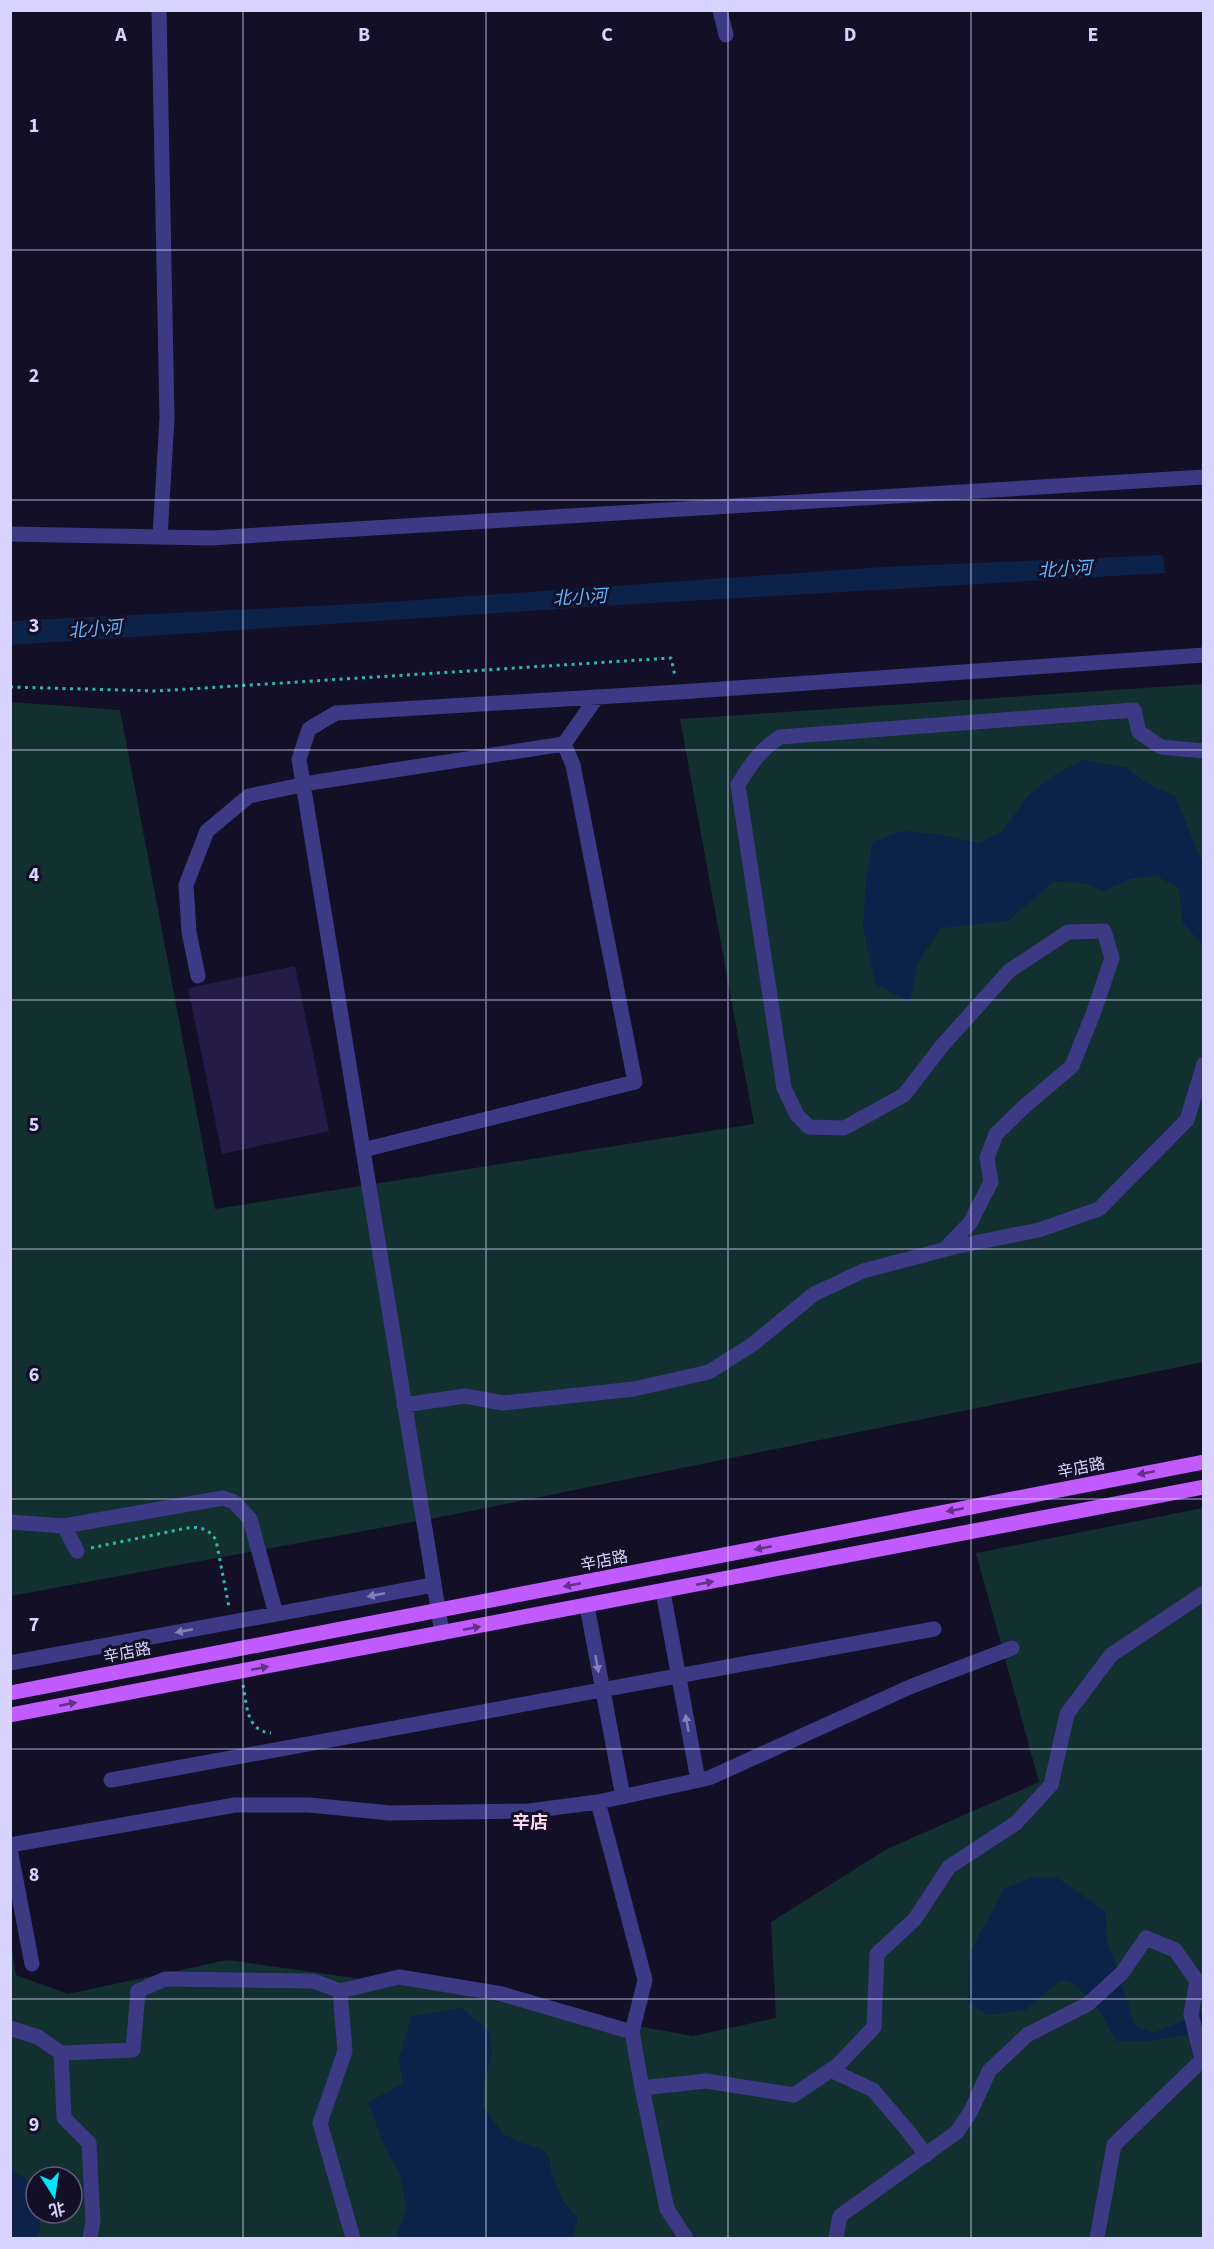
<svg xmlns="http://www.w3.org/2000/svg" width="1214" height="2249" font-family="'Source Sans 3','Noto Sans SC',sans-serif">
<rect width="100%" height="100%" fill="#130f26"/>
<path fill="#12302f" fill-rule="evenodd" d="M 1203,684 L 1203,1362 L 456,1514 L 11,1596 L 10,702 L 120,710 L 215,1209 L 754,1124 L 680,719 Z
M 1203,1508 L 1203,2238 L 11,2238 L 10,1935 L 16,1975 L 68,1994 L 227,1960 L 418,1987 L 693,2036 L 776,2018 L 771,1922 L 887,1849 L 1039,1782 L 976,1553 ZM 36,2177 L 72,2177 L 72,2213 L 36,2213 Z"/>
<path fill="#0c2248" d="M 1163,555 L 1165,573 L 620,605 L 11,645 L 11,621 L 374,603 L 882,567 Z
M 1082,760 L 1128,768 L 1144,782 L 1175,796 L 1203,864 L 1203,945 L 1183,923 L 1179,888 L 1157,876 L 1132,878 L 1103,891 L 1087,884 L 1054,881 L 1008,921 L 941,928 L 917,964 L 910,1002 L 876,985 L 863,928 L 866,877 L 873,842 L 903,831 L 936,834 L 979,843 L 1003,831 L 1028,796 L 1056,774 Z
M 1056,1877 L 1105,1911 L 1107,1940 L 1135,2025 L 1153,2033 L 1203,2013 L 1203,2033 L 1147,2041 L 1116,2041 L 1101,2012 L 1075,1984 L 1061,1980 L 1025,2010 L 988,2015 L 968,2003 L 970,1952 L 1005,1888 L 1032,1878 Z
M 462,2008 L 489,2031 L 492,2052 L 483,2089 L 483,2106 L 503,2134 L 522,2143 L 542,2149 L 550,2160 L 551,2171 L 563,2201 L 578,2218 L 573,2238 L 396,2238 L 407,2209 L 399,2172 L 386,2149 L 368,2103 L 403,2083 L 399,2059 L 412,2016 Z
M 11,2169 L 36,2186 L 36,2213 L 40,2213 L 40,2231 L 35,2238 L 11,2238 Z"/>
<path fill="#241b47" d="M 295,966 L 329,1131 L 222,1154 L 188,988 Z"/>
<g fill="none" stroke-linecap="round" stroke-linejoin="round">
<path stroke="#2fb8b0" stroke-width="3" stroke-dasharray="3 4.5" stroke-linecap="butt" d="M 10,687 L 157,691 L 671,658 L 675,676
M 91,1548 L 187,1528 C 199,1526 209,1529 216,1540 L 229,1607
M 243,1685 C 247,1705 246,1731 271,1733"/>
<path stroke="#3d3a85" stroke-width="15" d="M 159,10 L 167,418 L 160,537
M 720,10 L 726,35
M 10,534 L 211,538 L 1204,477
M 597,697 L 564,744 L 573,765 L 635,1082 L 363,1150 L 299,759 L 309,729 L 336,713 L 679,692 L 1204,655
M 198,976 L 189,932 L 186,885 L 207,831 L 249,796 L 316,782 L 564,744
M 363,1150 L 442,1633
M 944,1250 L 970,1223 L 991,1182 L 987,1158 L 996,1134 L 1025,1106 L 1072,1066 L 1093,1014 L 1112,958 L 1104,931 L 1068,932 L 1009,971 L 941,1047 L 904,1095 L 844,1128 L 809,1127 L 797,1115 L 784,1088 L 738,785 C 750,765 760,750 780,737 L 1134,710 L 1139,732 L 1161,747 L 1204,751
M 404,1405 L 465,1396 L 503,1403 L 634,1389 L 709,1372 L 753,1344 L 814,1294 L 863,1271 L 954,1247 L 1039,1230 L 1099,1209 L 1187,1120 L 1204,1064
M 10,1522 L 64,1526 L 77,1551
M 64,1526 L 223,1498 L 234,1502 L 250,1519 L 276,1614
M 663,1592 L 698,1780
M 587,1606 L 623,1797
M 10,1663 L 433,1585
M 111,1780 L 934,1629
M 598,1802 L 645,1980 L 632,2032 L 642,2088 L 667,2209 L 686,2238
M 10,1845 L 235,1805 L 309,1805 L 390,1813 L 529,1811 L 598,1802 L 709,1778 L 912,1686 L 1012,1648
M 10,1849 L 32,1964
M 340,1991 L 345,2051 L 320,2123 L 353,2238
M 10,2028 L 38,2037 L 61,2053 L 133,2050 L 138,1991 L 165,1979 L 313,1981 L 340,1991 L 399,1977 L 502,1994 L 632,2032
M 61,2053 L 64,2118 L 89,2143 L 93,2221 L 90,2238
M 830,2070 L 873,2090 L 908,2131 L 926,2155
M 642,2088 L 706,2081 L 794,2095 L 838,2065 L 874,2027 L 877,1954 L 915,1919 L 949,1867 L 1016,1823 L 1051,1785 L 1067,1714 L 1111,1655 L 1204,1593
M 836,2238 L 840,2216 L 957,2132 L 971,2111 L 989,2071 L 1027,2035 L 1088,2004 L 1122,1973 L 1146,1938 L 1175,1950 L 1197,1981 L 1191,2014 L 1202,2060 L 1114,2145 L 1097,2238"/>
<path stroke="#c25bff" stroke-width="15" d="M 10,1693 L 1204,1462
M 10,1715 L 1204,1487"/>
</g>
<defs><path id="oneway-solid" d="M-6-.8H1V-3.2L6.5 0L1 3.2V.8H-6Z" transform="scale(1.5)"/></defs>
<g fill="#623188">
<use href="#oneway-solid" transform="translate(1146 1473) rotate(169)"/>
<use href="#oneway-solid" transform="translate(955 1510) rotate(169)"/>
<use href="#oneway-solid" transform="translate(763 1548) rotate(169)"/>
<use href="#oneway-solid" transform="translate(705 1583) rotate(-11)"/>
<use href="#oneway-solid" transform="translate(572 1585) rotate(169)"/>
<use href="#oneway-solid" transform="translate(472 1628) rotate(-11)"/>
<use href="#oneway-solid" transform="translate(260 1668) rotate(-11)"/>
<use href="#oneway-solid" transform="translate(68 1704) rotate(-11)"/>
</g>
<g fill="#837fbc">
<use href="#oneway-solid" transform="translate(376 1595) rotate(169)"/>
<use href="#oneway-solid" transform="translate(184 1631) rotate(169)"/>
<use href="#oneway-solid" transform="translate(597 1664) rotate(80)"/>
<use href="#oneway-solid" transform="translate(687 1723) rotate(-100)"/>
</g>
<path fill="none" stroke="#d9d4ff" stroke-width="1.5" stroke-opacity="0.55" d="M 243,10 L 243,2238M 486,10 L 486,2238M 728,10 L 728,2238M 971,10 L 971,2238M 10,250 L 1204,250M 10,500 L 1204,500M 10,750 L 1204,750M 10,1000 L 1204,1000M 10,1249 L 1204,1249M 10,1499 L 1204,1499M 10,1749 L 1204,1749M 10,1999 L 1204,1999"/>
<g text-anchor="middle" stroke-width="6" stroke-linejoin="round" paint-order="stroke">
<g font-size="16" fill="#d9d4ff" stroke="#130f26">
<text transform="translate(1081 1467) rotate(-11)" y="6">辛店路</text>
<text transform="translate(604 1560) rotate(-11)" y="6">辛店路</text>
<text transform="translate(127 1652) rotate(-11)" y="6">辛店路</text>
</g>
<g font-size="18" font-style="italic" fill="#62b6ff" stroke="#130f26">
<text transform="translate(1065 569) rotate(-3)" y="6">北小河</text>
<text transform="translate(580 597) rotate(-3)" y="6">北小河</text>
<text transform="translate(95 629) rotate(-5)" y="6">北小河</text>
</g>
<g font-size="18" font-weight="bold" fill="#ffd6f0" stroke="#130f26">
<text x="530" y="1828">辛店</text>
</g>
</g>
<g font-size="20" text-anchor="middle" font-weight="bold" fill="#d9d4ff" stroke="#130f26" stroke-width="6" stroke-linejoin="round" paint-order="stroke">
<text x="121" y="41">A</text>
<text x="364" y="41">B</text>
<text x="607" y="41">C</text>
<text x="850" y="41">D</text>
<text x="1093" y="41">E</text>
<text x="34" y="132">1</text>
<text x="34" y="382">2</text>
<text x="34" y="632">3</text>
<text x="34" y="881">4</text>
<text x="34" y="1131">5</text>
<text x="34" y="1381">6</text>
<text x="34" y="1631">7</text>
<text x="34" y="1881">8</text>
<text x="34" y="2131">9</text>
</g>
<rect width="1214" height="2249" fill="none" stroke="#d9d4ff" stroke-width="24"/>
<g transform="translate(54 2195) rotate(168)"><circle r="28" fill="#130f26" stroke="#625e7d" stroke-width="1.5"/>
<path d="M0-4.5L10 22L0 15L-10 22Z" fill="#00e5ff"/>
<text y="-9" font-size="16" font-weight="bold" text-anchor="middle" fill="#d9d4ff">北</text>
</g>
</svg>
